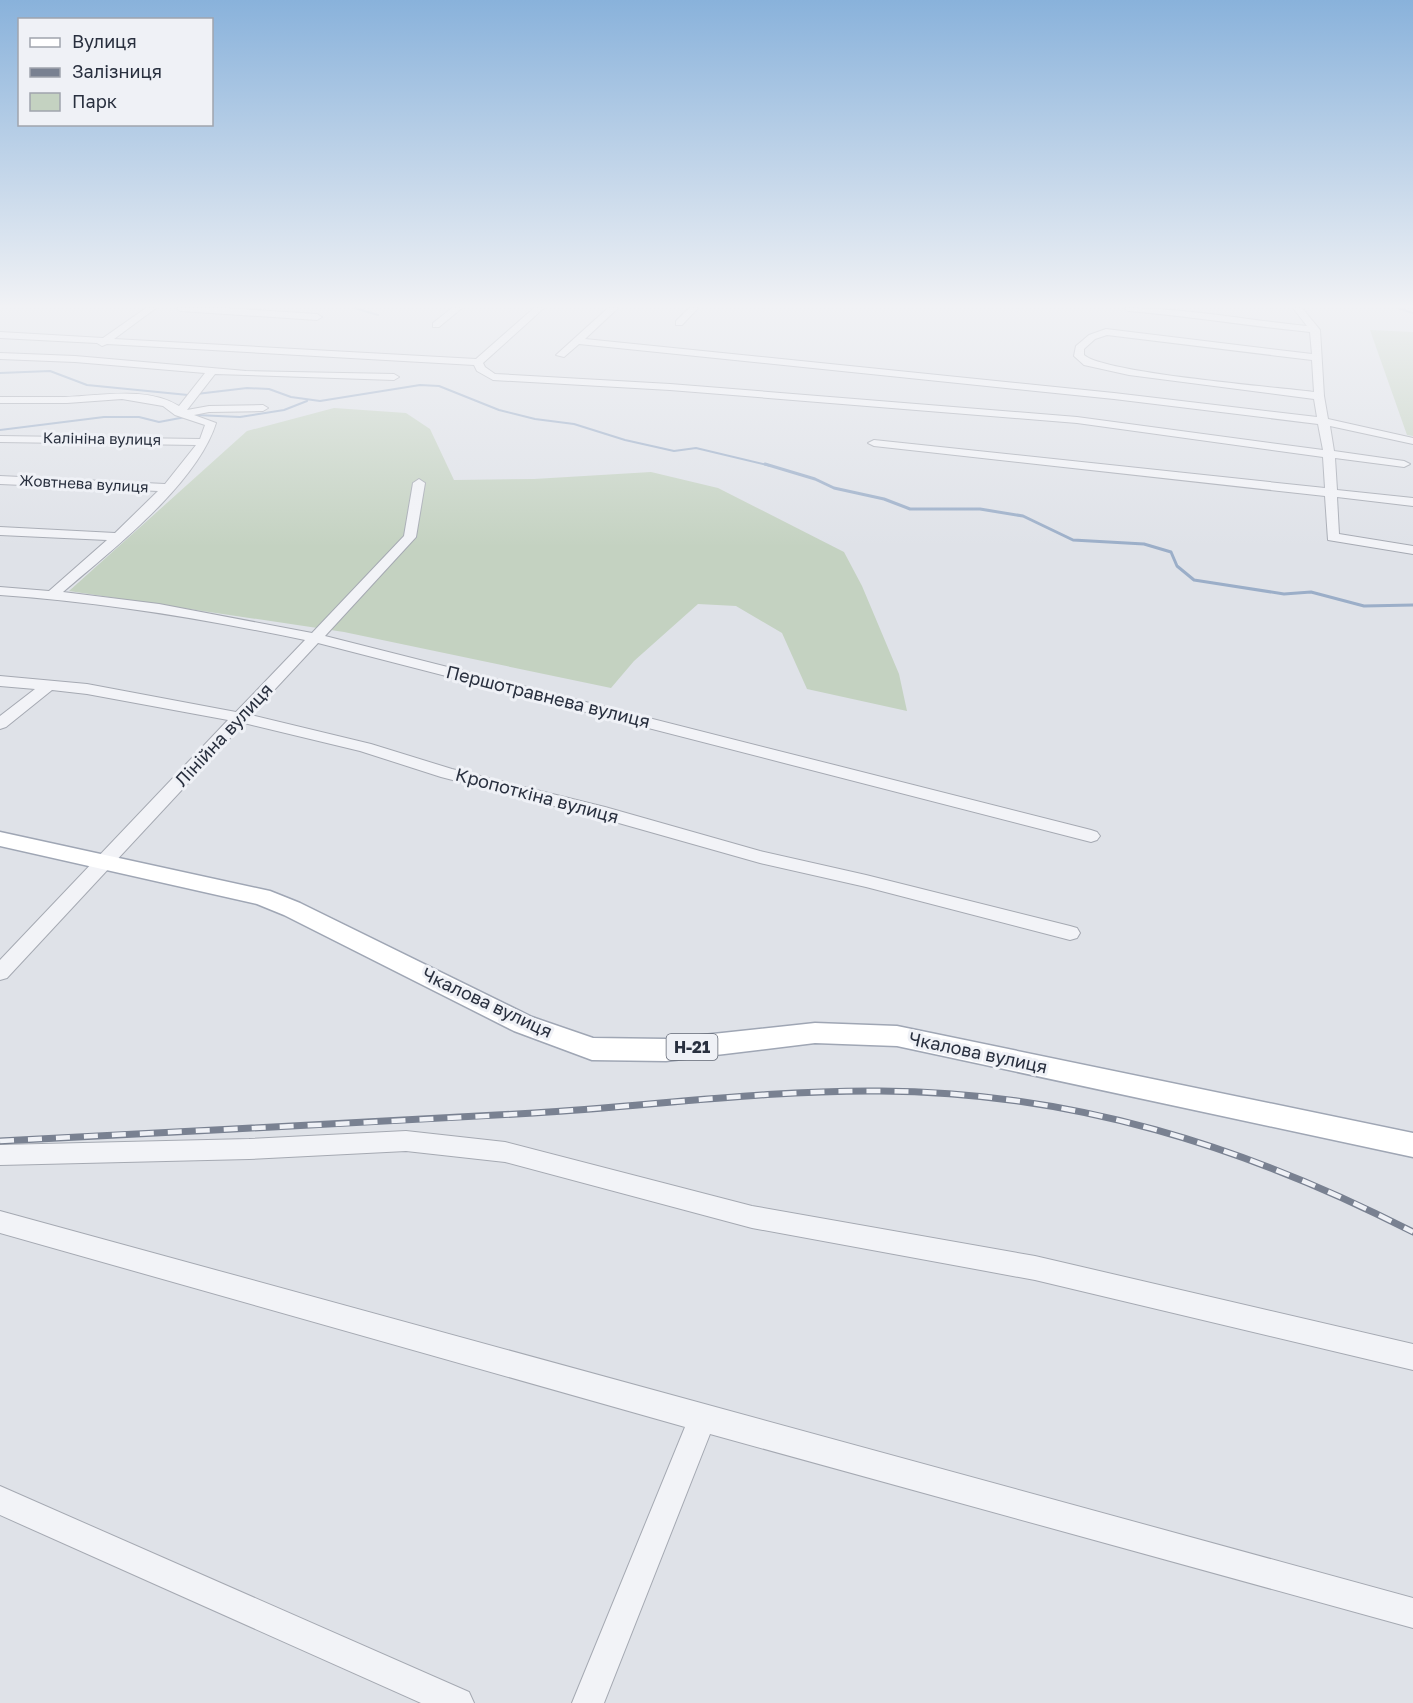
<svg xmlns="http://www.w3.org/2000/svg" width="1413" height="1703" font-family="'Golos Text',sans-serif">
<rect width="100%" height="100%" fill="#dfe2e8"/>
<path fill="#c4d2c1" d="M 1370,330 L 1413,332 L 1413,436 L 1407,435 Z
M 334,408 L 406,413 L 430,429 L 454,480 L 534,479 L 651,472 L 718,488 L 844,552 L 862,586 L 899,674 L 907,711 L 807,689 L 782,633 L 736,606 L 698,604 L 634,661 L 611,688 L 344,632 L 69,591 L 247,431 Z"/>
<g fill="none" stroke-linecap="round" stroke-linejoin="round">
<path stroke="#9baec8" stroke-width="2" d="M 355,308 L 378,315
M 1398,308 L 1413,313
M 0,373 L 50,371 L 87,385 L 188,395 L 247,388 L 269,389 L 291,397 L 320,401 L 420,385 L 439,386 L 499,410 L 535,419 L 574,424 L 625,440 L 674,451 L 696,448 L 771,466
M 0,430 L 104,417 L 139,417 L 159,422 L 196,415 L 240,417 L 284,410 L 307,401"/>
<path stroke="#9baec8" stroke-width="3" d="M 765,464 L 815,479 L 834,488 L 884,499 L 910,509 L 980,509 L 1023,516 L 1073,540 L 1144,544 L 1171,552 L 1177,566 L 1194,580 L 1284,594 L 1311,592 L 1364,606 L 1413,605"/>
<defs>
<path id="minor" d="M 146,308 L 156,308 L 114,339 L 476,359 L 534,308 L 544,308 L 483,363 L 485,367 L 495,374 L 670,384 L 1077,417 L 1323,450 L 1318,424 L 1114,399 L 579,344 L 564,357 L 556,355 L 608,308 L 618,308 L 585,339 L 1114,393 L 1317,417 L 1314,399 L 1129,375 L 1084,365 L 1074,356 L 1076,346 L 1089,335 L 1106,329 L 1312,354 L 1310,332 C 1249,326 1189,316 1128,311 L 1124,308 C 1186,308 1246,320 1307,326 L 1293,308 L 1302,308 L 1320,330 L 1324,396 L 1328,419 L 1413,438 L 1413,444 L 1330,426 L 1334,451 L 1404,461 L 1410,464 L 1404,467 L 1335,458 L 1337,490 L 1413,498 L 1413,506 L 1337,497 L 1339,534 L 1413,546 L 1413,554 L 1328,540 L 1325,496 L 874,446 L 868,443 L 874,440 L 1325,488 L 1323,457 L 1077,423 L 670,390 L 493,380 L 477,371 L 474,365 L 107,344 L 102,346 L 97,343 L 0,338 L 0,332 L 103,338 ZM 1107,335 L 1312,360 L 1314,392 C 1275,387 1104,373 1084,355 L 1084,349 L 1095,339 Z
M 176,308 L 225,308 L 317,314 L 322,317 L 317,320 L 180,311 Z
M 452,308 L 462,308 L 439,327 L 433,327 L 433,323 Z
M 689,308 L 698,308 L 682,325 L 676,325 L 676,321 Z
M 0,353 L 75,356 L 246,371 L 394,374 L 399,377 L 394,380 L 215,374 L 187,410 L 209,406 L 263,405 L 268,408 L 263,411 L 209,412 L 194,415 L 216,423 C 197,484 112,550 63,592 L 159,604 L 312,633 L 404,536 L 413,483 L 419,479 L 425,483 L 416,537 L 325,636 L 1091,830 L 1097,832 L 1100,836 L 1097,840 L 1091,842 L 318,643 L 251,715 L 371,744 L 452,769 L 605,807 L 760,851 L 866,875 L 1070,926 L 1077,928 L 1080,933 L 1077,938 L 1070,940 L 866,887 L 760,863 L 601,818 L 441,777 L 360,751 L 244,723 L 7,978 L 0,980 L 0,960 L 228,720 L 87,694 L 52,690 L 6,727 L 0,729 L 0,716 L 35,689 L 0,686 L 0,676 L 87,684 L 236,712 L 305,640 C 204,619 103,602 0,595 L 0,587 L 49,591 L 107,540 L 0,535 L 0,527 L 115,533 L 158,491 L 0,484 L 0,476 L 165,484 L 196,445 L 0,442 L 0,436 L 200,439 L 205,425 L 175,415 L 163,406 L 122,399 L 67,403 L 0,403 L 0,397 C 22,397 43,397 65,397 C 101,396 146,386 179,406 L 205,373 L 75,362 L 0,359 Z
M 406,1131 L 505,1142 L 752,1206 L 1035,1256 L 1413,1344 L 1413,1370 L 1035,1280 L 752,1228 L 505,1162 L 406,1151 L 249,1159 L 0,1165 L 0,1145 L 249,1139 Z
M 0,1211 L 1413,1598 L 1413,1628 L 710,1434 L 604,1703 L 572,1703 L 685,1427 L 0,1233 Z
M 0,1486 L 469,1692 L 474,1703 L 421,1703 L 0,1515 Z"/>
<path id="major" d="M 0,832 L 270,891 L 300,903 L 532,1017 L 593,1038 L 666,1039 L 815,1023 L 897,1026 L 1413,1133 L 1413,1157 L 897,1046 L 815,1043 L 666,1061 L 592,1060 L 514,1031 L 284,915 L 257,904 L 0,846 Z"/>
</defs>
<use href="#minor" stroke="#a5a9b2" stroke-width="2"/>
<use href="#major" stroke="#9fa6b4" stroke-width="3"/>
<use href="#minor" fill="#f2f3f7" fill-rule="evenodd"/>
<use href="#major" fill="#fff" fill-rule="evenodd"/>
<defs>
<path id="rail" d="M 0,1141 C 178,1131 356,1124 534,1113 C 650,1106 765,1090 880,1091 C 1071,1092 1245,1146 1413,1232"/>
</defs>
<use href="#rail" stroke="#798191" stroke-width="7"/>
<use href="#rail" stroke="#eff1f6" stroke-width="4.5" stroke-dasharray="14" stroke-linecap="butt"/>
</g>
<linearGradient id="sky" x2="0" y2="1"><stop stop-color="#89b2db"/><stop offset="0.56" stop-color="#f1f2f5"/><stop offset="1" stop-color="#f1f2f5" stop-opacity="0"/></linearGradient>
<rect width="1413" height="547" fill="url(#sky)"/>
<g text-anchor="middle" stroke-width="6" stroke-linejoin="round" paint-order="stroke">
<g font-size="15" fill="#29303f" stroke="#eff1f6">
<text transform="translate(102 439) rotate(1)" y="5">Калініна вулиця</text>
<text transform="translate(84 484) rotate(3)" y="5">Жовтнева вулиця</text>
</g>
<rect fill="#eff1f6" stroke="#646a76" stroke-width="1.5" x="666.5" y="1034" width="51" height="26" rx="4.5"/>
<g font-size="16" font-weight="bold" fill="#29303f">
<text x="692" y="1053">Н-21</text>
</g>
<g font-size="18" fill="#29303f" stroke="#eff1f6">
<text transform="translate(548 697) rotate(14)" y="6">Першотравнева вулиця</text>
<text transform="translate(224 735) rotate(-47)" y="6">Лінійна вулиця</text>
<text transform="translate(537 796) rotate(15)" y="6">Кропоткіна вулиця</text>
<text transform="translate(487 1003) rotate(25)" y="6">Чкалова вулиця</text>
<text transform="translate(978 1053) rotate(12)" y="6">Чкалова вулиця</text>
</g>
</g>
<rect x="18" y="18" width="195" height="108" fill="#eff1f6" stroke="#a0a4ad" stroke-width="1.5"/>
<rect x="30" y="38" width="30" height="9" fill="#ffffff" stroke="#a0a4ad" stroke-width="1.5"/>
<text x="72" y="48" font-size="18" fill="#29303f">Вулиця</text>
<rect x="30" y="68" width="30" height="9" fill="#798191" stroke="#a0a4ad" stroke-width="1.5"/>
<text x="72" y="78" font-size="18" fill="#29303f">Залізниця</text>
<rect x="30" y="93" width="30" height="18" fill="#c4d2c1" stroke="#a0a4ad" stroke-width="1.5"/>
<text x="72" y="108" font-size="18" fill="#29303f">Парк</text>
</svg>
